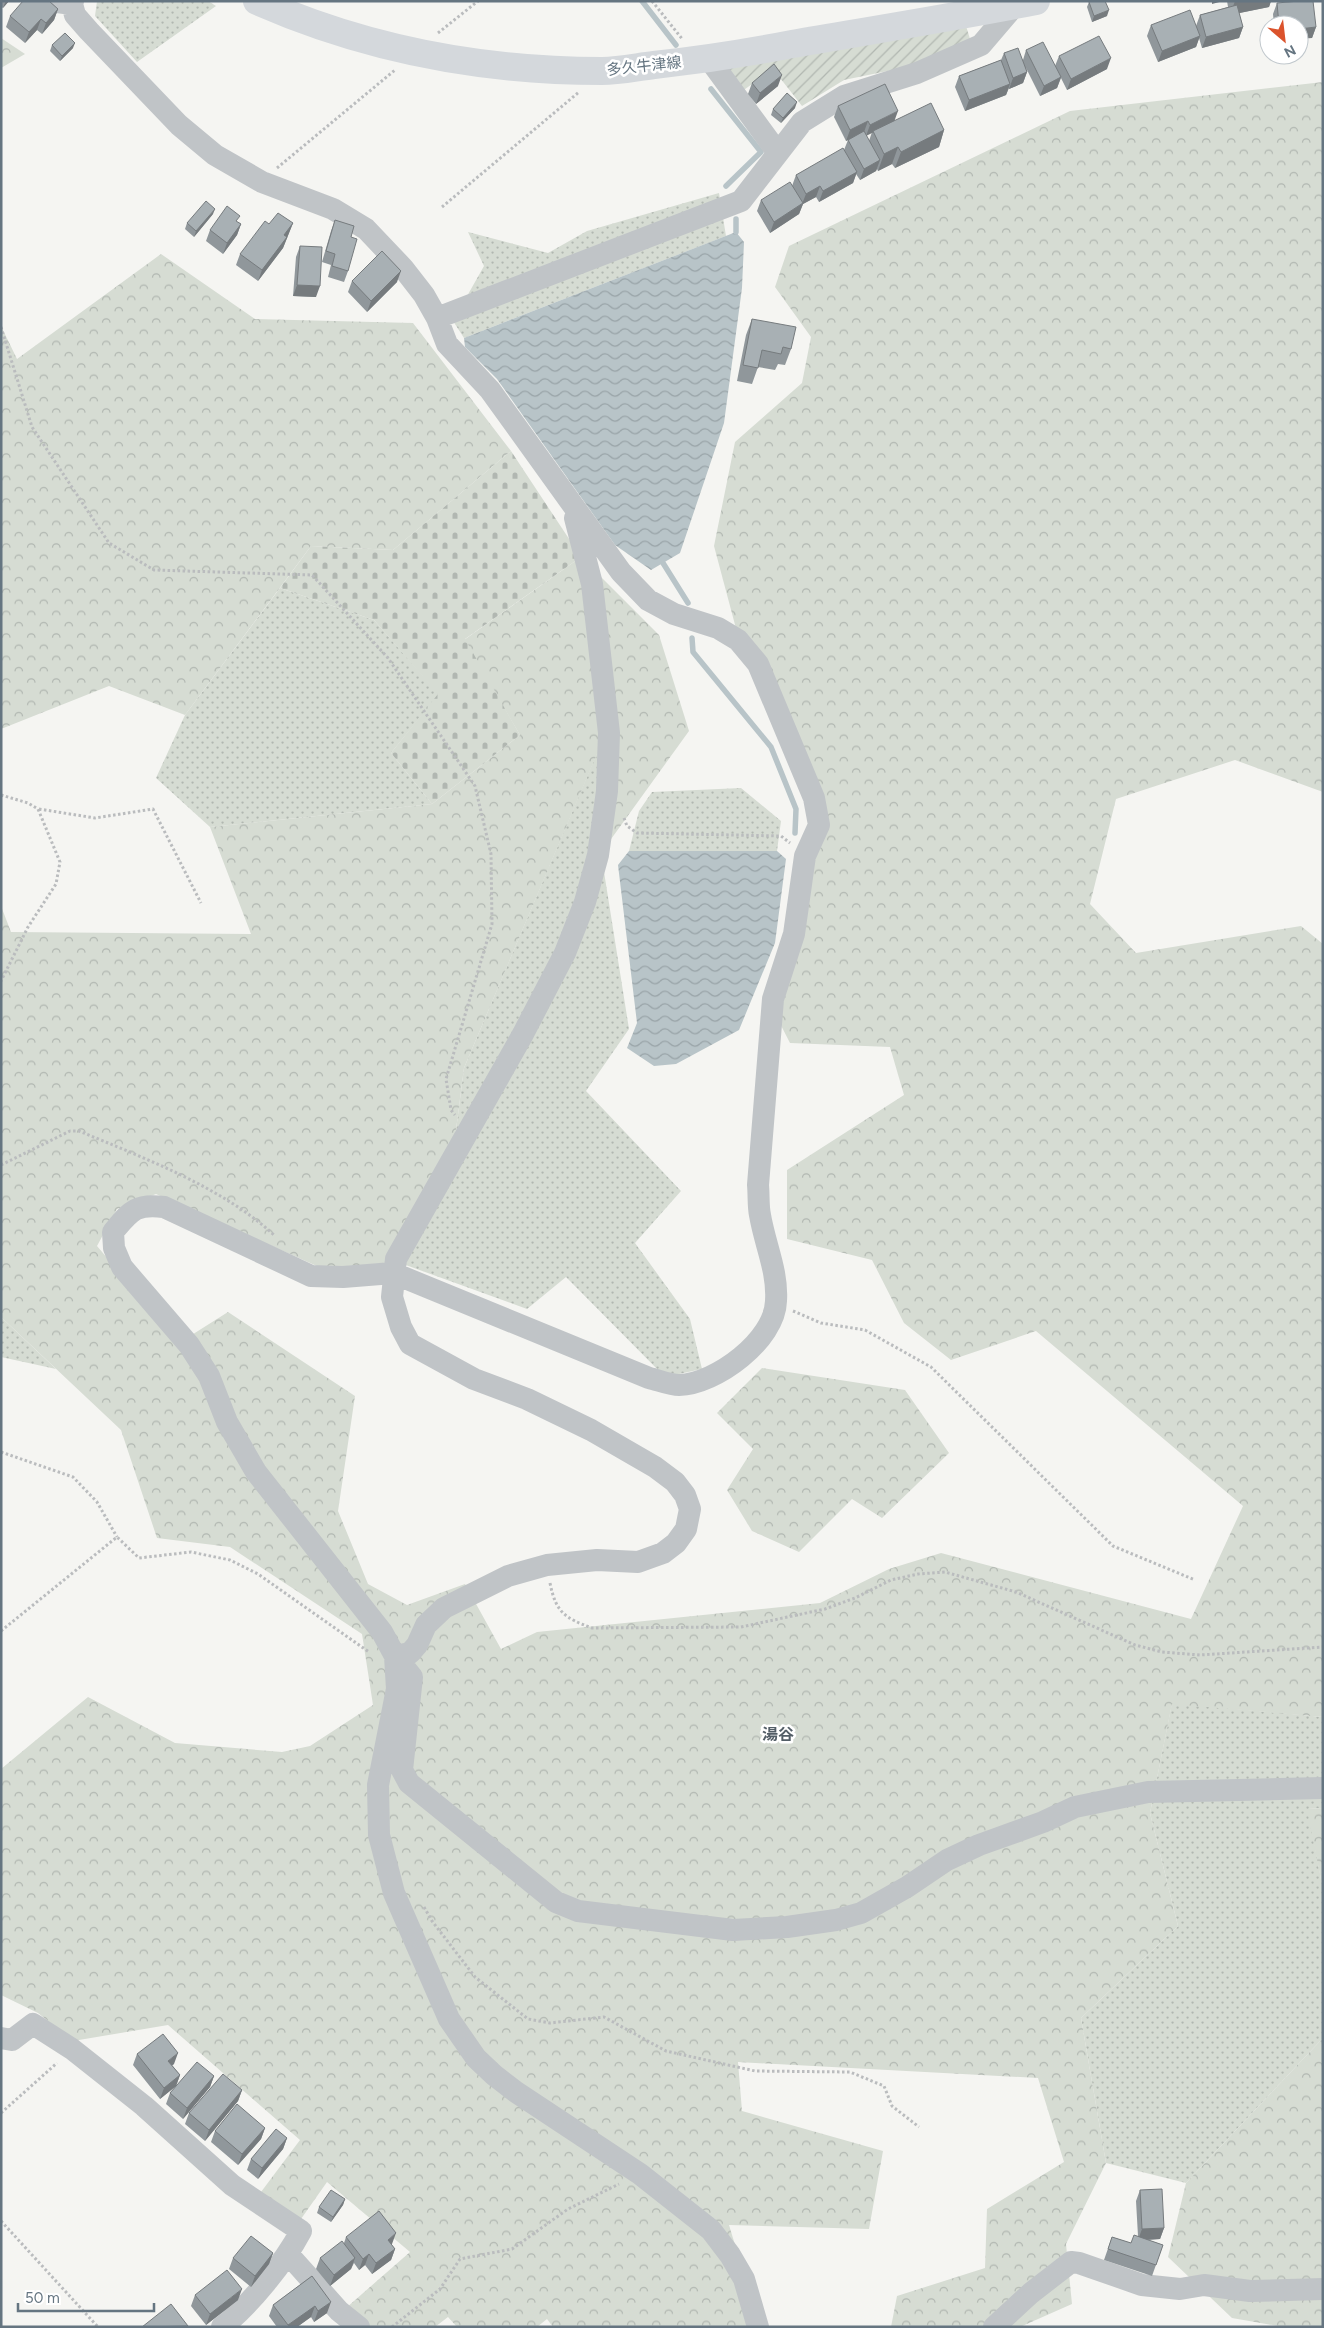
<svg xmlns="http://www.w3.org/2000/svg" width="1324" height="2328" font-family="Figtree,'Noto Sans JP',sans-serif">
<defs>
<pattern id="grass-dots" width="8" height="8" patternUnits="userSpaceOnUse" patternTransform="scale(1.25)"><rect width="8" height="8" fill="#d6dcd3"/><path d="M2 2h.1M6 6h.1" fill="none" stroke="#b1b7b1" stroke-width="1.8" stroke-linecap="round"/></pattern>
<pattern id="forest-crowns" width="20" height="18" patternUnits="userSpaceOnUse" patternTransform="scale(1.25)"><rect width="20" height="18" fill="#d6dcd3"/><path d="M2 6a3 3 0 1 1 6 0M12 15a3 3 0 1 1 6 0" fill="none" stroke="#b1b7b1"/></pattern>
<pattern id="cemetery-stones" width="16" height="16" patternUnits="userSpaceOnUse" patternTransform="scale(1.25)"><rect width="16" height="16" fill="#d6dcd3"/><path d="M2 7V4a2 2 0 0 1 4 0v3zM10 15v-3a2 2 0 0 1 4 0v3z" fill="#b1b7b1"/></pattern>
<pattern id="garden-furrows" width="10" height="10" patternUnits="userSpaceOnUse" patternTransform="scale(1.25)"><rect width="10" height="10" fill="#d6dcd3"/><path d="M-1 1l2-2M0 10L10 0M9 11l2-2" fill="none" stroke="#b1b7b1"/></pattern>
<pattern id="water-waves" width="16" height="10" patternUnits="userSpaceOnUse" patternTransform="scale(1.25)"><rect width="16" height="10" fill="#b8c4c8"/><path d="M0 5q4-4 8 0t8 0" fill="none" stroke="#99a4a8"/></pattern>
</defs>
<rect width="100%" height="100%" fill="#f5f5f2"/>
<path fill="url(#grass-dots)" d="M 97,1 L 208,1 L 216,6 L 137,62 L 95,16 Z
M 719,193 L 726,236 L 464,338 L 453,321 L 484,266 L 468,232 L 548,253 L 587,231 Z
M 280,588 L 374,620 L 439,694 L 391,753 L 432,804 L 210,827 L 156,778 L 185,715 Z
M 597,753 L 601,853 L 629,1029 L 586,1091 L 681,1191 L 635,1243 L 690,1319 L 702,1369 L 665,1377 L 566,1277 L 527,1309 L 403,1264 L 449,1184 L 464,1068 Z
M 741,788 L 781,821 L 777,851 L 629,851 L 639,811 L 652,792 Z
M 1,1317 L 56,1369 L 1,1357 Z
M 1172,1703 L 1323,1717 L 1323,1808 L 1308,1809 L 1323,1890 L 1323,2038 L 1186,2183 L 1106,2163 L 1081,2018 L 1178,1926 L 1150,1813 Z"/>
<path fill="url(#forest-crowns)" d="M 1,38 L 25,54 L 1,68 Z
M 1323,82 L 1323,792 L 1235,760 L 1116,799 L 1090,904 L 1136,953 L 1301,926 L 1323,944 L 1323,1717 L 1172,1704 L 1150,1813 L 1178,1926 L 1081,2018 L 1106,2163 L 1066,2244 L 1072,2304 L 1020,2327 L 891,2327 L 897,2296 L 985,2268 L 987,2209 L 1064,2162 L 1038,2078 L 738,2062 L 742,2111 L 883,2151 L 869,2229 L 729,2225 L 760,2327 L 553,2327 L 547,2319 L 537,2327 L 457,2327 L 448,2317 L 435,2327 L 368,2327 L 346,2308 L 410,2252 L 327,2182 L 301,2219 L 258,2196 L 300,2140 L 168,2025 L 73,2041 L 38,2013 L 1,1995 L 1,1769 L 88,1697 L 175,1743 L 282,1752 L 310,1746 L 373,1705 L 362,1634 L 230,1547 L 157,1538 L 121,1430 L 1,1317 L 1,906 L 11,932 L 251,934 L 210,827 L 432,804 L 520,735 L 464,640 L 581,557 L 659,635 L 689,731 L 601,853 L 597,754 L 464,1068 L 449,1184 L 403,1264 L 319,1267 L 156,1194 L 117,1209 L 97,1246 L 179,1343 L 228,1312 L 355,1396 L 338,1511 L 368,1584 L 407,1605 L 465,1584 L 501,1649 L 537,1632 L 820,1603 L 889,1569 L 941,1553 L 1191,1619 L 1243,1506 L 1036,1331 L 951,1360 L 904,1323 L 872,1260 L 787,1239 L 787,1170 L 904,1095 L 890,1047 L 790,1043 L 767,998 L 819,835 L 742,651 L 714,546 L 735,442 L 802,383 L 811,337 L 775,287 L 789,246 L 1070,111 Z
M 161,254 L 255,319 L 413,323 L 511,451 L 393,550 L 311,546 L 185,715 L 109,686 L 1,729 L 1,326 L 17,359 Z
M 762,1368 L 905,1390 L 949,1453 L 882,1518 L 852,1499 L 799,1552 L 752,1531 L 727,1490 L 753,1449 L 717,1413 Z
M 1323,1808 L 1323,1890 L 1307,1809 Z
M 1323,2038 L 1323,2327 L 1284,2327 L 1232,2318 L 1168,2257 L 1186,2183 Z"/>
<path fill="url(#cemetery-stones)" d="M 511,451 L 581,557 L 465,639 L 520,735 L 432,804 L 391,753 L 438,694 L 374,620 L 280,588 L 311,546 L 393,550 Z"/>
<path fill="url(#garden-furrows)" d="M 966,26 L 971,42 L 912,66 L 844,80 L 802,106 L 773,69 L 741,92 L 726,69 Z"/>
<path fill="url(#water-waves)" d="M 736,232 L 744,242 L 742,288 L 724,423 L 680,553 L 651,570 L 615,545 L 497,379 L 465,347 L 464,338 Z
M 629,851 L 777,851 L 786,859 L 775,943 L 739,1030 L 676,1064 L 654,1066 L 627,1048 L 637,1023 L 618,865 Z"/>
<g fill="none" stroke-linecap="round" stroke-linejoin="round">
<path stroke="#b8c4c8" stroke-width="5.5" d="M 642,1 L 676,45
M 711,89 L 761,152 L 726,186
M 736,232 L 736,219
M 663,563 L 688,603
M 692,638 L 693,652 L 771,747 L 796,809 L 795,833"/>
<path stroke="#babcbe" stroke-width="3" stroke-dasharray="2.5 2.5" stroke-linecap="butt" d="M 652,1 L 683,40
M 438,33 L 478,1
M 277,168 L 395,70
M 442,207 L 579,92
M 1,327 L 32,427 L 109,543 L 154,570 L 312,575 L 388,658 L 475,786 L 491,854 L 492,924 L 446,1079 L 451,1110 L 455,1115
M 1,795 L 28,803 L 38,809 L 60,862 L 56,884 L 28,927 L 1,981
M 39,809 L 95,818 L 153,809 L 201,903
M 624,818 L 627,826 L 637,833 L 781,836 L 790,843
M 1,1165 L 70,1131 L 79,1131 C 144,1158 224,1188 275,1236
M 793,1311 L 821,1323 L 865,1330 L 931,1367 L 1113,1546 L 1195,1580
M 1,1452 L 73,1477 L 97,1502 L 117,1537
M 550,1583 C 556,1613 565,1618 592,1628 L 741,1627 L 825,1609 L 855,1598 L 891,1580 L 918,1574 L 945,1572 L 1016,1592 L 1135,1645 L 1162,1652 L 1200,1655 L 1323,1647
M 1,1631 L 117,1537 L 139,1558 L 191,1552 L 230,1560 L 258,1574 L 369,1652
M 424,1907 L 432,1921 L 475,1977 L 528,2019 L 550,2023 L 604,2017 L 666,2051 L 755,2071 L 850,2072 L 884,2086 L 892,2106 L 919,2127
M 1,2113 L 57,2063
M 1,2221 L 98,2327
M 392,2327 L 440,2289 L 460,2259 L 512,2249 L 568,2209 L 619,2184"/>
<path stroke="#c0c4c7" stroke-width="22" d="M 50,1 L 72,4
M 73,1 L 72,4 L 75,15 L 89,31 L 179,125 L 215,155 L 262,182 L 333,209 L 366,229 L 403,268 L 424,295 L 437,318 L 447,344 L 490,390 L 621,572 L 648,600 L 674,614 L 718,628 L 738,640 L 758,664 L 814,798 L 819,825 L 805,856 L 794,934 L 773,999 L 758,1185 C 759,1195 758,1206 760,1215 C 765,1245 778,1271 776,1301 C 775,1340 716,1384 679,1385 C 670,1385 658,1380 649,1378 L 393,1273 L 343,1277 L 311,1276 L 164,1207 C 135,1203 130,1212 113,1232 L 114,1248 L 122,1267 L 189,1345 L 209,1376 L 227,1422 L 256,1472 L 382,1632 L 395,1656 L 397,1689 L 378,1785 L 379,1835 L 394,1893 L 449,2019 L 476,2058 L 494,2075 L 516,2092 L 640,2174 L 711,2230 L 730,2255 L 744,2279 L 758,2327
M 709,59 L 778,153
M 437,318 L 741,201 L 802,122 L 844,96 L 917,73 L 981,45 L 1015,5
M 575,518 L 592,584 L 609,733 L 607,791 L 598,855 L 585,902 L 565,953 L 523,1034 L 396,1259 L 392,1297 L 401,1327 L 410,1344 L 474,1379 L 527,1399 L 591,1430 L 655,1467 L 675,1482 L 685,1495 L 690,1509 L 686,1529 L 676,1543 L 663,1553 L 638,1562 L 597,1560 L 547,1565 L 508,1576 L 444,1608 L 426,1625 L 417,1645 L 410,1653 L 395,1656 L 412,1677 L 402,1770 L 409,1783 L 556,1902 L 578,1911 L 733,1930 L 787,1927 L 836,1920 L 861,1913 L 907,1887 L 947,1860 L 979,1845 L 1043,1822 L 1075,1807 L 1148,1792 L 1323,1788
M 1,2038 L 12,2040 L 33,2024 L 72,2049 L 144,2106 L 232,2185 L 301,2231 C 284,2263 250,2305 222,2327
M 288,2254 L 339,2311 L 359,2327
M 994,2327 L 1031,2293 L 1071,2262 L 1079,2263 L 1142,2285 L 1180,2289 L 1204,2285 L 1250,2291 L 1323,2289"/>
<path stroke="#d4d8dc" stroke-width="28" d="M 257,1 C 366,49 483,71 602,71 C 619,71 637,67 654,65 C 700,60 746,53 792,44 C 873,30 955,17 1036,1"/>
</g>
<path fill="#90979b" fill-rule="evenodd" d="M 1,1 L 9,1 L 3,8 L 1,7 Z
M 1227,1 L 1271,1 L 1269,7 L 1239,13 L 1243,27 L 1239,38 L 1202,48 L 1199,38 L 1196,47 L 1158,62 L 1147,36 L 1151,25 L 1196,26 L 1200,15 L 1228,7 Z
M 1089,2 L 1107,16 L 1092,22 L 1087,7 Z
M 1277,3 L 1316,27 L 1312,38 L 1299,25 L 1274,25 L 1273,14 Z
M 58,9 L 54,20 L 42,34 L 37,30 L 25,43 L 6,27 L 10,16 Z
M 52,45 L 73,48 L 60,61 L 50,51 Z
M 1026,50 L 1055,66 L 1059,56 L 1107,69 L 1067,90 L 1061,78 L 1057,88 L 1040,96 L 1026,68 L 1027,72 L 1023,83 L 1009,89 L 1009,88 L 1006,95 L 965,111 L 955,87 L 959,76 L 1001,60 L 1004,53 L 1023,60 Z
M 752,83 L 778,86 L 756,104 L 748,94 Z
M 838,106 L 894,121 L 944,130 L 939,147 L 895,168 L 892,164 L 878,171 L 877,169 L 876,171 L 860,180 L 856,174 L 853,183 L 819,202 L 816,197 L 803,204 L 799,214 L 770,233 L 757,211 L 761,200 L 792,186 L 796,175 L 844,150 L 848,140 L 859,134 L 846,141 L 834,117 ZM 872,132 L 869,141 L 866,135 Z
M 795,108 L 781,123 L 771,115 L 773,109 Z
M 213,214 L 194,237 L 185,229 L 187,223 Z
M 335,220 L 351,237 L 348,271 L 344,282 L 328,277 L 331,265 L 322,262 L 331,231 Z
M 238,222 L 241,224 L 237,235 L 223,254 L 206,241 L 210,230 Z
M 293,223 L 283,248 L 258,281 L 236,265 L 240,254 L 269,224 Z
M 300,246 L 316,297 L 293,296 L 296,257 Z
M 352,281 L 397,282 L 367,312 L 348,292 Z
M 752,319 L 791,349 L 785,365 L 778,364 L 775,370 L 758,367 L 752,384 L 737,381 L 746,335 Z
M 137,2054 L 174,2064 L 172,2065 L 180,2075 L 176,2086 L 214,2076 L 210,2087 L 183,2119 L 166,2104 L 170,2093 L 176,2086 L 160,2099 L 133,2065 Z
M 242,2090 L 238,2101 L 205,2141 L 185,2124 L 189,2113 Z
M 265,2128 L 261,2139 L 238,2165 L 211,2142 L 215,2131 Z
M 287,2138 L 283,2149 L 258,2179 L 247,2170 L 251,2159 Z
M 1140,2190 L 1164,2228 L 1160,2239 L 1148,2240 L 1163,2245 L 1152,2276 L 1104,2260 L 1112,2237 L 1131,2243 L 1138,2236 L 1136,2201 Z
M 345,2199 L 343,2205 L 331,2222 L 317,2213 L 319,2207 Z
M 346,2237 L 391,2244 L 395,2249 L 391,2260 L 372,2274 L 365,2265 L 359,2270 L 354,2263 L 351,2269 L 330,2286 L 316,2269 L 320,2258 L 344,2243 Z
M 273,2253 L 269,2264 L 251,2287 L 229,2269 L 233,2258 Z
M 312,2276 L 327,2313 L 314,2322 L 311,2317 L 297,2327 L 277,2327 L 269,2316 L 273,2305 Z
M 195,2295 L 238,2300 L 206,2325 L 191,2306 Z"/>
<path fill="#767b7e" d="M 6,1 L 9,1 L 3,8 L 5,3 Z
M 1212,1 L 1223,1 L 1212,4 Z
M 1235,1 L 1271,1 L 1269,7 L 1230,15 Z
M 58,9 L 54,20 L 42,34 L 46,23 Z
M 1109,10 L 1107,16 L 1092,22 L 1094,16 Z
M 41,19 L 37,30 L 25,43 L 29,32 Z
M 1243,27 L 1239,38 L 1202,48 L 1206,37 Z
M 1316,27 L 1312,38 L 1299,39 L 1299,29 Z
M 1200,36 L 1196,47 L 1158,62 L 1162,51 Z
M 75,43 L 73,48 L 60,61 L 62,56 Z
M 1111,58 L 1107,69 L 1067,90 L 1071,79 Z
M 1027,72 L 1023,83 L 1009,89 L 1013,78 Z
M 782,75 L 778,86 L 756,104 L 760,93 Z
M 1061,77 L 1057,88 L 1040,96 L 1044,86 Z
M 1010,84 L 1006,95 L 965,111 L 969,100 Z
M 797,102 L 795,108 L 781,123 L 783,118 Z
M 898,111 L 894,122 L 866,136 L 870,125 Z
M 868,121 L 864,132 L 846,141 L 850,130 Z
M 944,130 L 939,147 L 895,168 L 901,152 Z
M 898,147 L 892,164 L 878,171 L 884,154 Z
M 880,160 L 876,171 L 860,180 L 864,169 Z
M 857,172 L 853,183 L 819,202 L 823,191 Z
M 820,186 L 816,197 L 803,204 L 799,214 L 770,233 L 774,222 L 802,204 L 806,194 Z
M 215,209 L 213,214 L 194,237 L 196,231 Z
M 293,223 L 283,248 L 258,281 L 262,270 L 284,235 Z
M 241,224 L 237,235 L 223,254 L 227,243 Z
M 401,271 L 397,282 L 367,312 L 371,301 Z
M 297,285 L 320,286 L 316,297 L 293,296 Z
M 178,2053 L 174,2064 L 164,2071 L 168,2061 Z
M 180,2075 L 176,2086 L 160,2099 L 164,2088 Z
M 214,2076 L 210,2087 L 183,2119 L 187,2108 Z
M 242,2090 L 238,2101 L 205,2141 L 209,2130 Z
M 265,2128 L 261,2139 L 238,2165 L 242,2154 Z
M 287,2138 L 283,2149 L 258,2179 L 262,2168 Z
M 345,2199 L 343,2205 L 331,2222 L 333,2217 Z
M 1164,2228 L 1160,2239 L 1138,2240 L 1142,2229 Z
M 396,2233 L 392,2244 L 384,2251 L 388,2240 Z
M 395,2249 L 391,2260 L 372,2274 L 376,2263 Z
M 273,2253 L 269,2264 L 251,2287 L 255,2276 Z
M 369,2254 L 365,2265 L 359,2270 L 363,2259 Z
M 355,2258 L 351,2269 L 330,2286 L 334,2275 Z
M 242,2289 L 238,2300 L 206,2325 L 210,2314 Z
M 331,2302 L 327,2313 L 314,2322 L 318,2311 Z
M 315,2306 L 311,2317 L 297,2327 L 288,2327 L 288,2325 Z"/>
<path fill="#a8b0b4" stroke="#767b7e" d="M 23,1 L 49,1 L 58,9 L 46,23 L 41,19 L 29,32 L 10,16 Z
M 1090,1 L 1105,1 L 1109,10 L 1094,16 L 1089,2 Z
M 1299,1 L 1313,1 L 1316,27 L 1299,29 L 1299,25 L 1279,25 L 1277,3 Z
M 1237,5 L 1243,27 L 1206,37 L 1200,15 Z
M 1190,10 L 1200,36 L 1162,51 L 1151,25 Z
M 65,33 L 75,43 L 62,56 L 52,45 Z
M 1099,36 L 1111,58 L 1071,79 L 1059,56 Z
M 1043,42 L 1061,77 L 1044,86 L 1026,50 Z
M 1018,48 L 1027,72 L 1013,78 L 1004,53 Z
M 1001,60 L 1010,84 L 969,100 L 959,76 Z
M 774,64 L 782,75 L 760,93 L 752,83 Z
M 885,84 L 898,111 L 870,125 L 868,121 L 850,130 L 838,106 Z
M 787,93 L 797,102 L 783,118 L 773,109 Z
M 931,103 L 944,130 L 901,152 L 898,147 L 884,154 L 873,131 Z
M 864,131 L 880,160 L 864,169 L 848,140 Z
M 843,148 L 857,172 L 823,191 L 820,186 L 806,194 L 796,175 Z
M 790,182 L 803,203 L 774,222 L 761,200 Z
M 206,201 L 215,209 L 196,231 L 187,223 Z
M 227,206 L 240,216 L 236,221 L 241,224 L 227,243 L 210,230 Z
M 278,213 L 293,223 L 284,235 L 287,237 L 262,270 L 240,254 L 265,221 L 269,224 Z
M 335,220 L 354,226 L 351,237 L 357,239 L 348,271 L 332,266 L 335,254 L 326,251 Z
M 300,246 L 322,247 L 320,286 L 297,285 Z
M 382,251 L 401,271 L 371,301 L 352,281 Z
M 752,319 L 796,327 L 791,349 L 783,347 L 781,354 L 762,350 L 758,368 L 743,365 Z
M 163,2034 L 178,2053 L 168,2061 L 180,2075 L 164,2088 L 137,2054 Z
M 197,2062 L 214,2076 L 187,2108 L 170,2093 Z
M 223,2074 L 242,2090 L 209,2130 L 189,2113 Z
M 237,2104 L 265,2128 L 242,2154 L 215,2131 Z
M 276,2129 L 287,2138 L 262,2168 L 251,2159 Z
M 1162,2189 L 1164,2228 L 1142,2229 L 1140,2190 Z
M 331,2190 L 345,2199 L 333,2217 L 319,2207 Z
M 379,2211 L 396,2233 L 388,2240 L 395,2249 L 376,2263 L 369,2254 L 363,2259 L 346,2237 Z
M 1134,2235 L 1163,2245 L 1156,2265 L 1108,2249 L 1112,2237 L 1131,2243 Z
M 251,2236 L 273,2253 L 255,2276 L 233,2258 Z
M 342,2241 L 355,2258 L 334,2275 L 320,2258 Z
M 227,2270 L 242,2289 L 210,2314 L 195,2295 Z
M 312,2276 L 331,2302 L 318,2311 L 315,2306 L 288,2325 L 273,2305 Z
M 171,2304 L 188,2326 L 142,2327 Z"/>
<g text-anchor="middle" stroke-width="5" stroke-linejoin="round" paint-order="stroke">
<g font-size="15" fill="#657581" stroke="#fff">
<text transform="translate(644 66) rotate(-6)" y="5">多久牛津線</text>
</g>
<g font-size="16" font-weight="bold" fill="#535e67" stroke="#fff">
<text x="778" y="1740">湯谷</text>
</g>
</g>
<rect width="1324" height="2328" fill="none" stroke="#657581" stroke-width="5"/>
<g transform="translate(1284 40) rotate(152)"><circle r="24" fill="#ffffff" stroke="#c1c8cd"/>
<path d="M0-4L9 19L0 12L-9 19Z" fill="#db532c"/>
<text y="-8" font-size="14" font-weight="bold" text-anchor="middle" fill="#657581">N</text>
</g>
<path d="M18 2303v8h136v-8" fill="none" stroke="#657581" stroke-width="2.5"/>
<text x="25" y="2303" font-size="15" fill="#657581" stroke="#ffffff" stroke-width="4" paint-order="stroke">50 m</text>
</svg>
